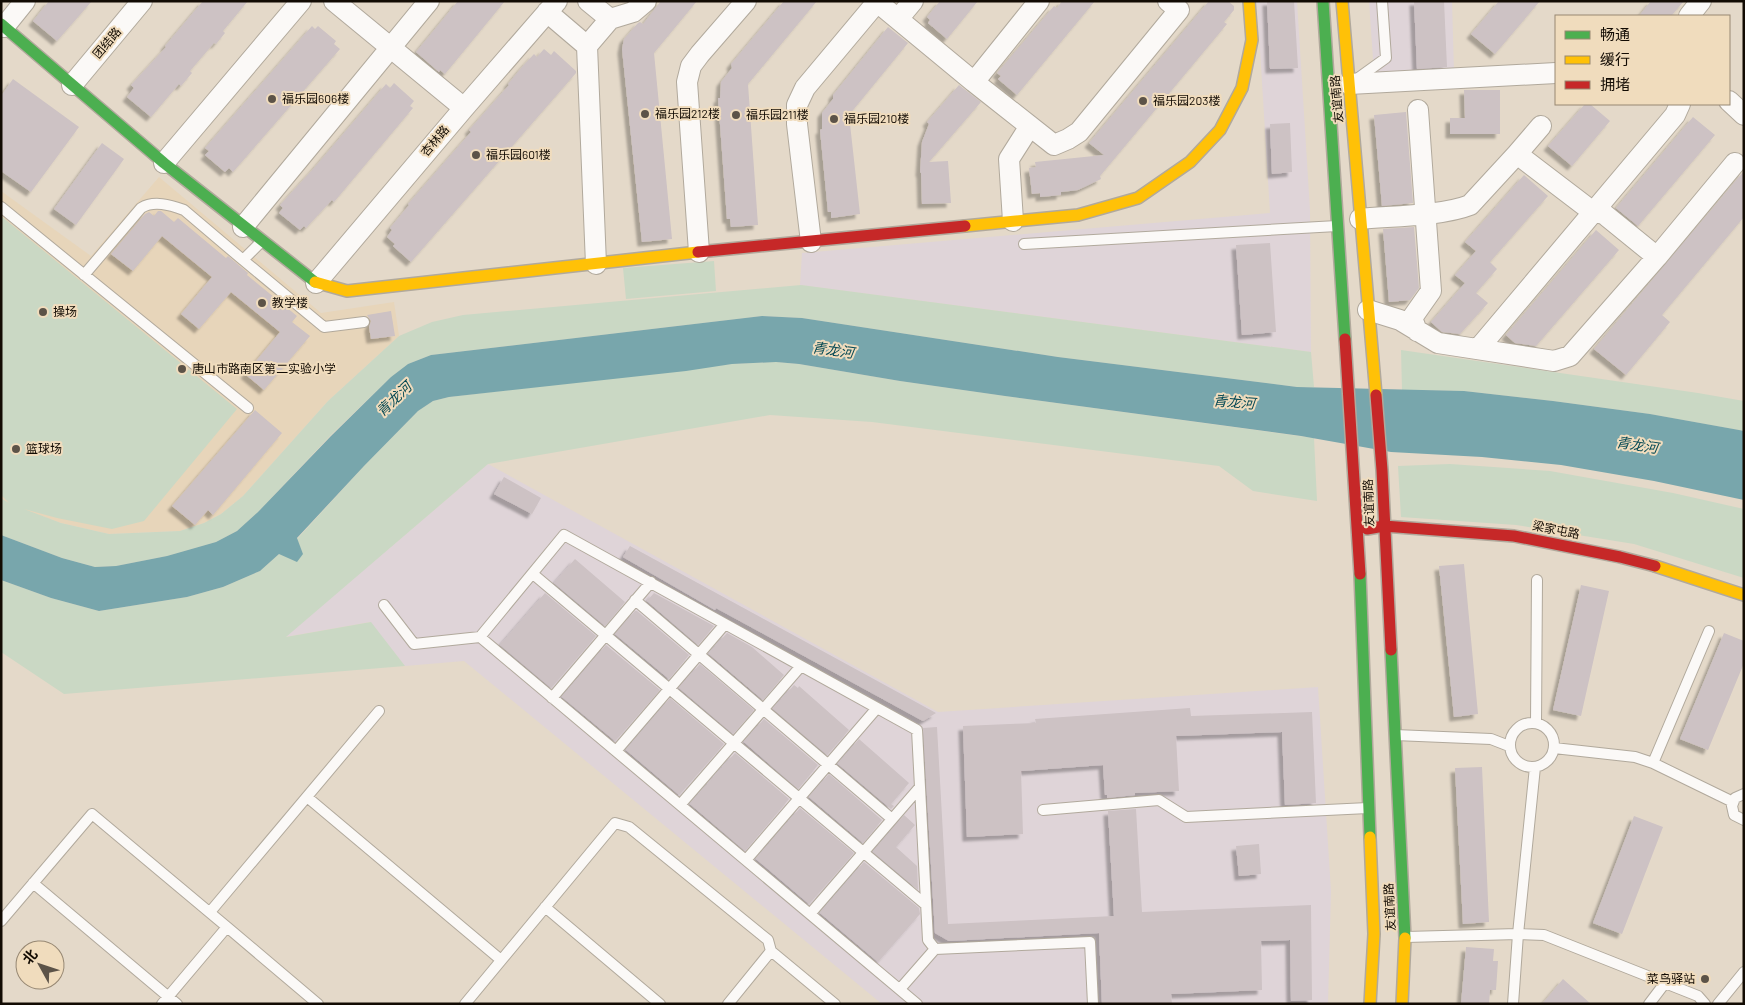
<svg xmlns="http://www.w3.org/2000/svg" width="1745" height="1005" font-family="Barlow,'Noto Sans SC',sans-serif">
<defs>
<filter id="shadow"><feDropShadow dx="-4.5" dy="4.5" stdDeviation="1" flood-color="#0004"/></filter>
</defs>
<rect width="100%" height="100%" fill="#e4d9c9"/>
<path fill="#dfd4d8" d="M 1257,1 L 1297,1 L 1310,210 L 1311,352 L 800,285 L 802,253 L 1270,213 Z
M 1369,1 L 1452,1 L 1454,72 L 1374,74 Z
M 488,464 L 938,712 L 1318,687 L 1331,891 L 1328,1004 L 882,1004 L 464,661 L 405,666 L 370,622 L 285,637 Z"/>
<path fill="#e7d5ba" d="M 159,177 L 321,313 L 394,302 L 399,336 L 328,401 L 243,496 L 221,514 L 204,523 L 180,531 L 109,534 L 61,523 L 13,506 L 1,498 L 1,191 L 91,256 Z"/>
<path fill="#cad8c4" d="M 1,216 L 237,409 L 144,521 L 112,529 L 57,518 L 24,509 L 61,523 L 109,534 L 180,531 L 204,523 L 221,514 L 243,496 L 328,401 L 399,336 L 432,322 L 463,315 L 801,285 L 1311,352 L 1314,387 L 1297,387 L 1058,357 L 802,318 L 762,316 L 431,355 L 408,364 L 391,377 L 331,435 L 258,512 L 237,531 L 216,542 L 167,556 L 116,566 L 95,567 L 62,558 L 1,535 L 1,498 L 9,503 L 1,495 Z
M 714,261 L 716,291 L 626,299 L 623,268 Z
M 1401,350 L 1698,393 L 1744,401 L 1744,431 L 1650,414 L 1553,401 L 1464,391 L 1402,390 Z
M 776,362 L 799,364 L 900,381 L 1005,396 L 1314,438 L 1317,501 L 1253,491 L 1219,466 L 872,422 L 770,415 L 488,464 L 286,637 L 371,622 L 405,666 L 64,694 L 1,652 L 1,580 L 51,598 L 99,611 L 187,597 L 223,587 L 260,571 L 279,554 L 303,554 L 297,539 L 364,466 L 418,411 L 433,401 L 449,397 L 731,364 Z
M 1450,464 L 1550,471 L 1673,493 L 1744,509 L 1744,578 L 1634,544 L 1516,525 L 1401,517 L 1398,466 Z"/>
<path fill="#78a6ac" d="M 762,316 L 802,318 L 1058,357 L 1297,387 L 1464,391 L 1553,401 L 1650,414 L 1739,430 L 1744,431 L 1744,500 L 1654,481 L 1561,465 L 1482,457 L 1391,452 L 1301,436 L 1005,396 L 900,381 L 799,364 L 776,362 L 732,364 L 686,371 L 449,397 L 433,401 L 418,411 L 364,466 L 297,538 L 303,554 L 297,562 L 279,554 L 260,571 L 223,587 L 187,597 L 99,611 L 51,598 L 1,580 L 1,535 L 62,558 L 95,567 L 116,566 L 167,556 L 216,542 L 237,531 L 258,512 L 331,436 L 391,377 L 408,364 L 431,355 Z"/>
<path fill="#cdc2c4" filter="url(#shadow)" d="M 49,1 L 92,1 L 57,41 L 33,21 Z
M 203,1 L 248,1 L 223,31 L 225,33 L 216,44 L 214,43 L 190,71 L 192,73 L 181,86 L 179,84 L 151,117 L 127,97 L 134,88 L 131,85 L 166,47 L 165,46 Z
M 458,1 L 505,1 L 445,74 L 440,70 L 439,72 L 416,52 Z
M 661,1 L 697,1 L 654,53 L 672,239 L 642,242 L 622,49 L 624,39 L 638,23 L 640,22 L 643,24 Z
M 784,1 L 817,1 L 748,84 L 758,225 L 731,227 L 730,219 L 727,219 L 721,138 L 718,98 L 720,98 L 721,82 L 732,68 L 731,64 Z
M 940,1 L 978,1 L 947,39 L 928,23 L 930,20 L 927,17 Z
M 1062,1 L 1095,1 L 1017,95 L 998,79 L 1001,76 L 997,73 L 1054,6 L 1057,8 Z
M 1209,1 L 1228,1 L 1234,6 L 1234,10 L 1224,22 L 1227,24 L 1100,176 L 1101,179 L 1078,190 L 1061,192 L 1061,195 L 1040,197 L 1040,193 L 1032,194 L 1029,168 L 1036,167 L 1035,162 L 1104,155 L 1089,143 Z
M 1267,1 L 1294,1 L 1298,68 L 1270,69 Z
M 1414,1 L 1444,1 L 1447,67 L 1417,69 Z
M 1499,1 L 1540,1 L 1495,54 L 1471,34 Z
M 1651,1 L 1684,1 L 1671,16 L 1639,16 Z
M 312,26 L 315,29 L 318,26 L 336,41 L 334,44 L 340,49 L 233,172 L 229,168 L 225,172 L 205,155 L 209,151 L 205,148 Z
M 888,27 L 908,43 L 849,115 L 860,214 L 831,218 L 831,212 L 828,212 L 820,130 L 822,129 L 822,113 L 833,99 L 833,95 Z
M 544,49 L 551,55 L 554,51 L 576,71 L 576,73 L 411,262 L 393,246 L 395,244 L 387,237 L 392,230 L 390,228 L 409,205 L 408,204 L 471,132 L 469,130 L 509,85 L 508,84 L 522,67 L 534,54 L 537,57 Z
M 13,79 L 79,127 L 31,192 L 1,171 L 1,96 Z
M 394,83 L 414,101 L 410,106 L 413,108 L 334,202 L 332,200 L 306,228 L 304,226 L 300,230 L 279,213 L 283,208 L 280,205 L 314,168 L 386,84 L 390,88 Z
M 959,85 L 981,102 L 929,162 L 948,161 L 951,203 L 922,204 L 921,172 L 920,173 L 922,142 L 929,124 L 927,122 Z
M 1464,90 L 1500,90 L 1500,134 L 1450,134 L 1450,118 L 1465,118 Z
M 1585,104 L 1590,104 L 1610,121 L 1572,166 L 1548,146 Z
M 1406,112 L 1413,203 L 1382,206 L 1374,115 Z
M 1693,117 L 1715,135 L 1638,226 L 1616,208 Z
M 1290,123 L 1292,172 L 1272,174 L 1270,124 Z
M 102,143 L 124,159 L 76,225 L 54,209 Z
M 1744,171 L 1744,217 L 1662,315 L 1670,322 L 1626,375 L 1594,349 Z
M 1524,175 L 1548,196 L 1490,262 L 1497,269 L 1476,293 L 1488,303 L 1460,334 L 1442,332 L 1431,322 L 1465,283 L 1455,275 L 1476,251 L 1465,242 Z
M 158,211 L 161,211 L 174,222 L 178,218 L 226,258 L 228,256 L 248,273 L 247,275 L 297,316 L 292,322 L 310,336 L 264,390 L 245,374 L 280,332 L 231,292 L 199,329 L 181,314 L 212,277 L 162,236 L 133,271 L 111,254 L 145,214 L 149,212 L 154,216 Z
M 1414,227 L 1419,288 L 1410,300 L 1389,302 L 1383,229 Z
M 1596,230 L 1619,250 L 1536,346 L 1515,343 L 1506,335 Z
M 1270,243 L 1276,332 L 1242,335 L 1236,245 Z
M 391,311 L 395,336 L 371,339 L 369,327 L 371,321 L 367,315 Z
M 255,410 L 282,433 L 213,515 L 208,510 L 195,525 L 172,506 Z
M 504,477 L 541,498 L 532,514 L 494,494 Z
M 630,546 L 936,713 L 923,721 L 716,608 L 715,610 L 623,557 Z
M 575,559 L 625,602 L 605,626 L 554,583 Z
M 1464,564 L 1478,714 L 1454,717 L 1439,566 Z
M 1581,585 L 1609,591 L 1581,716 L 1553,710 Z
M 545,593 L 596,636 L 551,688 L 500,645 Z
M 654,593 L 714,626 L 698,645 L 647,601 Z
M 635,611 L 637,611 L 689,655 L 669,679 L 615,634 Z
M 727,633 L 752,647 L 784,675 L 763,700 L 709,654 Z
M 1724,633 L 1744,641 L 1744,663 L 1708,750 L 1680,739 Z
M 606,645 L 660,690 L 615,741 L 562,697 Z
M 700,664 L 754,710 L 733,734 L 679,688 Z
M 794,685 L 798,688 L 799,686 L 849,730 L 827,755 L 773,709 Z
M 670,698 L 724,744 L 679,795 L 626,750 Z
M 1190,708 L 1191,716 L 1312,712 L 1316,803 L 1285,805 L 1282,732 L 1176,736 L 1179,791 L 1135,793 L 1135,795 L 1107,798 L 1107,795 L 1105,795 L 1103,765 L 1021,771 L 1023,834 L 967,837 L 963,726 L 1036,723 L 1035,719 Z
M 764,719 L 818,765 L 798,789 L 744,742 Z
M 937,727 L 948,924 L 1114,916 L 1108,811 L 1136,809 L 1142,912 L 1311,905 L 1312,1000 L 1291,1001 L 1290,940 L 1261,941 L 1262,990 L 1171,994 L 1172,1004 L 1102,1004 L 1099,933 L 949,941 L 935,933 L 923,728 Z
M 859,739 L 909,783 L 891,804 L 894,806 L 891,809 L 838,764 Z
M 735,753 L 789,799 L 745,851 L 690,804 Z
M 1482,767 L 1489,922 L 1463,924 L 1455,768 Z
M 829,774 L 882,820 L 863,843 L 809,797 Z
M 800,808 L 854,853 L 809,904 L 756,859 Z
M 904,815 L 915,825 L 896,847 L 917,866 L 918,890 L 873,852 Z
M 1634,816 L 1663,827 L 1622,934 L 1593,923 Z
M 1259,844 L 1261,874 L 1239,876 L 1236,846 Z
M 864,862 L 919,908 L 920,914 L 878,962 L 820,913 Z
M 1466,947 L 1494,949 L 1493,961 L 1498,961 L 1496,990 L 1490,990 L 1489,1004 L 1461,1004 Z
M 1563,979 L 1591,1004 L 1542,1004 Z"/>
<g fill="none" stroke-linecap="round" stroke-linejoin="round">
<defs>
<path id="lane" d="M 1354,81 L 1386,58 L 1382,1
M 1,207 L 248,408
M 1024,244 L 1337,226
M 243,260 L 324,327 L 364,322
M 84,275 L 141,208 C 154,200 170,205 184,210 L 243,260 L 261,242
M 533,574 L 926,905
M 635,600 L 892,819
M 384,605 L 414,644 L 480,637 L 564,535 L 917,730 L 928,940 L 935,949
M 480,637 L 917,1004
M 552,698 L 651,582
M1510 745a22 22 0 1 1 44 0a22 22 0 1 1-44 0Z
M 1536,723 L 1537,580
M 1395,735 L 1491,739 L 1509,746
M 1554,748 L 1635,757 L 1653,763 L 1733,802
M 616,751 L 725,624
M 1653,763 L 1709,631
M 1535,767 L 1518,934 L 1544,935 L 1698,996 L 1705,1004
M 1744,794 L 1735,798 L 1732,806 L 1734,815 L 1744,820
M 307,797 L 501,960
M 680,805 L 801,666
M 1043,810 L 1159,800 L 1186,817 L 1368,808
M 746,860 L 877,708
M 33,883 L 177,1004
M 545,907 L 660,1004
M 210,912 L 379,711
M 810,914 L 920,787
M 1,921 L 92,814 L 227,927
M 1406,937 L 1518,934 L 1513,1004
M 900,989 L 935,949 L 1090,942 L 1093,1004
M 162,1004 L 227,927 L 318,1004
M 465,1004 L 615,823 L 629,827 L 768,940 L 771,951 L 835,1004
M 728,1004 L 771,951
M 1649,1004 L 1665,983
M 1718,1004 L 1744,972"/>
<path id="street" d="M 334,1 L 464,108
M 588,1 L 610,19 L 633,12 L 646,1
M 876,1 L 974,82 L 1054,145 L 1068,139 L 1079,132 L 1179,10 L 1168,1
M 547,12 L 587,46
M 1689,16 L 1701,1
M 898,19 L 913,1
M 4,27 L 25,1
M 974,82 L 1039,1
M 1349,84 L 1556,73
M 72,85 L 142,1
M 1729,101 L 1744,115
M 1517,154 L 1541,126
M 164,163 L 301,1
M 1360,219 C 1392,216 1442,216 1470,205 L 1517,154 L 1593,212 L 1604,214 L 1657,257
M 1013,221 L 1009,159 L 1030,126
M 243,227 L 429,1
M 811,242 L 797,124 L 797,105 L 805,88 L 877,2
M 699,252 L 687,82 L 691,66 L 700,54 L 746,1
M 596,264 L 587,46 L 610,19
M 316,283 L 464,108 L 557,1
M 1368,310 L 1400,320 L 1438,343 L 1554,361 L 1570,356 L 1657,257 L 1735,163
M 1417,331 L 1412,318 L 1431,291 L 1418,110
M 1478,349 L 1675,115 L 1680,104"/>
<path id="fast" d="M 1323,1 L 1345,339
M 1,24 L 164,163 L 315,282
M 1360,574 L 1370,837
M 1391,650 L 1405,938"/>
<path id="slow" d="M 1342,1 L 1376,395
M 965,226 L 1078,215 L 1138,198 L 1190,162 L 1220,130 L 1242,88 L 1252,40 L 1249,1
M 315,282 L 347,291 L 698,252
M 1655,566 L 1744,595
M 1370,1004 L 1374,934 L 1370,837
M 1402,1004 L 1405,938"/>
<path id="jam" d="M 698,252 L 965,226
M 1345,339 L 1360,574
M 1376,395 L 1382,470 L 1391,650
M 1367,529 L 1384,526 L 1514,536 L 1620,557 L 1655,566"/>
</defs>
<use href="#lane" stroke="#b1a99c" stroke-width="12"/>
<use href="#street" stroke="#b1a99c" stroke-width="22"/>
<use href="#fast" stroke="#b1a99c" stroke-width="14"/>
<use href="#slow" stroke="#b1a99c" stroke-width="14"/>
<use href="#jam" stroke="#b1a99c" stroke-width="14"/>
<use href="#lane" stroke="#fbf9f7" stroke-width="10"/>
<use href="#street" stroke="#fbf9f7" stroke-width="20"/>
<use href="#fast" stroke="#4caf50" stroke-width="11"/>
<use href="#slow" stroke="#ffc107" stroke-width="11"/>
<use href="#jam" stroke="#c62828" stroke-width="11"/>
</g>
<g fill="#5c5348" stroke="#f0dcbd" stroke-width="2">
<circle cx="272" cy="99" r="5"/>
<circle cx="1143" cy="101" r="5"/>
<circle cx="645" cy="114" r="5"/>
<circle cx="736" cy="115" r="5"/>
<circle cx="834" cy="119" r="5"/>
<circle cx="476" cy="155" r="5"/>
<circle cx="262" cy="303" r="5"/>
<circle cx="43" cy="312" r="5"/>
<circle cx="182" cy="369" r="5"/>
<circle cx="16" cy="449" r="5"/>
<circle cx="1705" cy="979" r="5"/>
</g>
<g text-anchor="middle" stroke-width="4" stroke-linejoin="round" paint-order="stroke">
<g font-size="12" fill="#120b03" stroke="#f0dcbd">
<text transform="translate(107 43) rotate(-50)" y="4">团结路</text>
<text transform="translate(1337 99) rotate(-95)" y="4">友谊南路</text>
<text transform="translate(435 141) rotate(-50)" y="4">杏林路</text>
<text transform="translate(1369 503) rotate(-92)" y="4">友谊南路</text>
<text transform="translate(1556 530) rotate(11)" y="4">梁家屯路</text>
<text transform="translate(1390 907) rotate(-93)" y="4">友谊南路</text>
</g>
<g font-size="12" fill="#120b03" stroke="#f0dcbd" text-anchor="start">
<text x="282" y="103">福乐园606楼</text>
<text x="1153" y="105">福乐园203楼</text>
<text x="655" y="118">福乐园212楼</text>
<text x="746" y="119">福乐园211楼</text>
<text x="844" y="123">福乐园210楼</text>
<text x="486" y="159">福乐园601楼</text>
<text x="272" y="307">教学楼</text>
<text x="53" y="316">操场</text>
<text x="192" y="373">唐山市路南区第二实验小学</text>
<text x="26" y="453">篮球场</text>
<text x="1695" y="983" text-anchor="end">菜鸟驿站</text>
</g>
<g font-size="14" font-style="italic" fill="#064954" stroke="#f0dcbd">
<text transform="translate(833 350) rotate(8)" y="5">青龙河</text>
<text transform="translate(394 399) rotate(-44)" y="5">青龙河</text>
<text transform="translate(1234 402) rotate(5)" y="5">青龙河</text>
<text transform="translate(1637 445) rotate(9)" y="5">青龙河</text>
</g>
</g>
<rect width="1745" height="1005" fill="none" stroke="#120b03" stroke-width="5"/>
<rect x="1555" y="15" width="175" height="90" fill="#f0dcbd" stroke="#978873"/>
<rect x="1565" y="31" width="25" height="8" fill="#4caf50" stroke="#978873"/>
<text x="1600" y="40" font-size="15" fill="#120b03">畅通</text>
<rect x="1565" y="56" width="25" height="8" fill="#ffc107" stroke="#978873"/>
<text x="1600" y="65" font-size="15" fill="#120b03">缓行</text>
<rect x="1565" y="81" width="25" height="8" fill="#c62828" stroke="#978873"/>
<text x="1600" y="90" font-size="15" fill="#120b03">拥堵</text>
<g transform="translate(40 965) rotate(310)"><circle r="24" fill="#f0dcbd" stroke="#978873"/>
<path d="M0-4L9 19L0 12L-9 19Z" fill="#5c5348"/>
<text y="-8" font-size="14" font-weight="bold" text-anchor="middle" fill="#120b03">北</text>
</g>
</svg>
